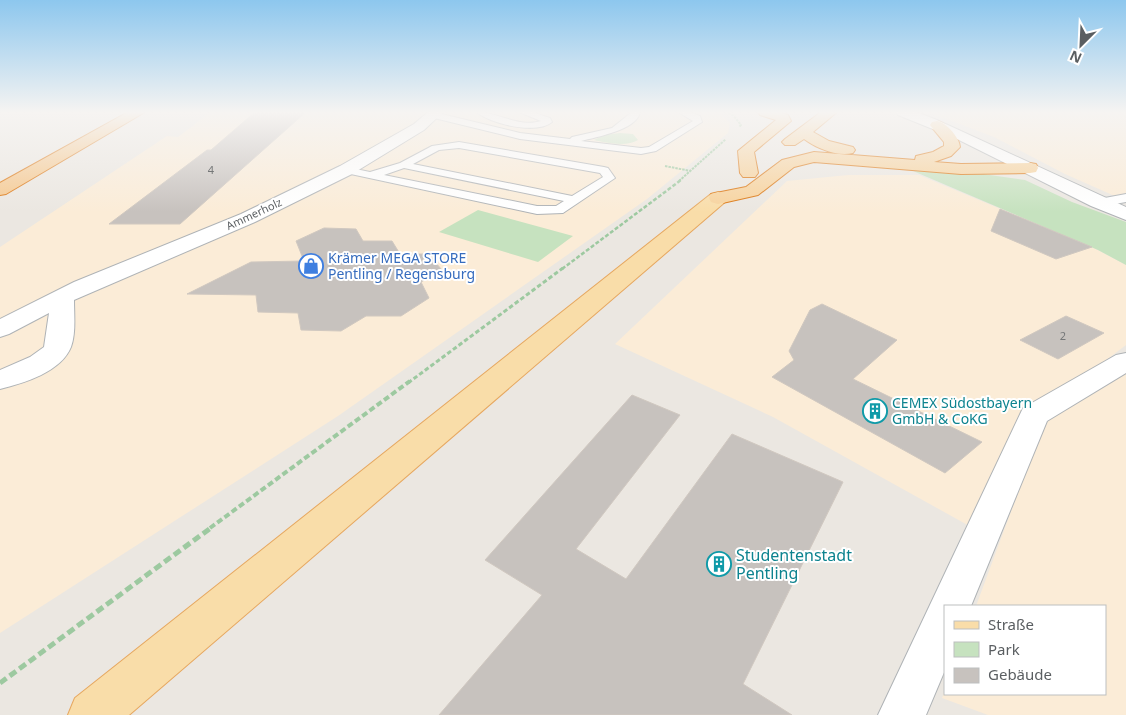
<svg xmlns="http://www.w3.org/2000/svg" width="1126" height="715" font-family="'Noto Sans',sans-serif">
<rect width="100%" height="100%" fill="#ebe7e1"/>
<path fill="#fbecd7" d="M 211,112 L 715,112 L 722,115 L 730,123 L 728,133 L 647,199 L 338,416 L 0,633 L 0,247 L 167,136 L 178,137 Z
M 928,112 L 1126,112 L 1126,201 L 1065,174 L 994,137 Z
M 848,175 L 919,175 L 1092,247 L 1126,265 L 1126,345 L 1034,415 L 982,533 L 773,417 L 615,344 L 787,181 Z
M 1126,372 L 1126,715 L 988,715 L 942,698 L 945,690 L 945,694 L 1105,694 L 1105,606 L 976,606 L 1046,417 Z"/>
<path fill="#c6e2bf" d="M 620,133 L 633,134 L 638,140 C 627,147 606,143 594,140 L 604,135 Z
M 913,171 L 983,174 L 1025,180 L 1072,202 L 1126,222 L 1126,265 L 1098,250 Z
M 478,210 L 573,236 L 538,262 L 439,232 Z"/>
<path fill="#c7c2be" stroke="#d0c8c0" d="M 255,112 L 306,112 L 180,224 L 109,224 L 207,150 L 211,150 Z
M 1000,209 L 1092,247 L 1056,259 L 991,231 Z
M 324,228 L 356,229 L 363,241 L 392,241 L 400,254 L 428,254 L 442,270 L 421,282 L 429,298 L 401,316 L 366,316 L 341,331 L 301,330 L 298,313 L 258,312 L 256,295 L 187,294 L 251,262 L 304,261 L 296,241 Z
M 822,304 L 897,340 L 853,379 L 982,442 L 945,473 L 772,377 L 794,360 L 789,351 L 810,310 Z
M 1066,316 L 1104,333 L 1058,359 L 1020,340 Z
M 632,395 L 680,415 L 576,549 L 626,579 L 732,434 L 843,482 L 743,684 L 792,715 L 439,715 L 542,595 L 485,560 Z"/>
<g fill="none" stroke-linecap="round" stroke-linejoin="round">
<defs>
<path id="service" d="M 433,112 L 520,133 L 570,139 L 572,137 L 612,128 L 632,112 L 640,112 C 637,130 596,137 581,141 L 641,148 L 649,147 L 693,121 L 678,112 L 690,112 L 700,116 L 702,122 L 656,151 L 641,154 L 520,139 L 430,117 L 430,113 Z
M 476,112 C 498,112 519,128 541,121 L 519,112 L 532,112 L 550,118 L 552,122 C 536,135 492,124 476,112 Z
M 459,142 L 604,167 L 608,168 L 615,178 L 563,213 L 537,214 L 346,173 L 341,170 L 346,167 L 370,172 L 400,163 L 432,146 ZM 459,148 L 600,173 L 603,177 L 572,196 L 413,164 L 439,150 ZM 404,168 L 564,201 L 556,206 L 537,206 L 384,175 Z
M 1126,194 L 1126,202 L 1098,207 L 1092,203 L 1094,200 Z"/>
<path id="minor" d="M 428,112 L 443,112 L 424,130 L 352,174 L 255,222 L 74,300 C 74,315 76,333 71,347 C 61,372 24,383 0,389 L 0,370 L 30,357 L 44,347 L 49,313 L 9,334 L 0,337 L 0,319 L 74,282 L 241,214 L 340,166 L 414,124 Z
M 1126,353 L 1126,373 L 1047,421 L 971,606 L 945,606 L 945,670 L 926,715 L 878,715 L 1023,408 L 1116,355 Z"/>
<path id="tertiary" d="M 896,112 L 916,112 L 937,120 L 1126,207 L 1126,220 L 1091,206 L 955,138 L 898,115 Z"/>
<path id="primary" d="M 718,192 L 725,194 L 727,198 L 725,202 L 129,715 L 68,715 L 75,698 L 711,194 Z"/>
<path id="trunk" d="M 758,112 L 779,112 L 788,115 L 791,121 L 754,152 L 758,173 L 755,177 L 743,177 L 740,173 L 738,151 L 776,120 L 760,115 Z
M 821,112 L 837,112 L 813,132 L 829,141 L 853,147 L 855,150 L 853,153 C 837,157 816,148 804,139 L 795,145 L 785,145 L 782,142 L 785,139 Z
M 937,121 C 947,123 959,137 960,147 L 951,156 L 934,162 L 961,164 L 1030,163 L 1036,164 L 1038,168 L 1036,172 L 1030,173 L 961,174 L 814,162 L 794,167 L 758,195 L 718,204 L 711,202 L 709,198 L 711,194 L 746,187 L 782,160 L 814,152 L 915,160 L 916,156 L 933,152 L 944,146 L 944,142 L 930,125 L 932,122 Z"/>
<path id="motorway" d="M 128,112 L 145,112 L 6,194 L 0,195 L 0,183 Z"/>
</defs>
<use href="#service" stroke="#afb3b6" stroke-width="2"/>
<use href="#minor" stroke="#afb3b6" stroke-width="2"/>
<use href="#tertiary" stroke="#afb3b6" stroke-width="2"/>
<use href="#primary" stroke="#e6a75f" stroke-width="2"/>
<use href="#trunk" stroke="#dc7610" stroke-width="2"/>
<use href="#motorway" stroke="#dc7610" stroke-width="2"/>
<path stroke="#9dc9a0" stroke-width="2" stroke-dasharray="2.5 1" stroke-linecap="butt" d="M 725,112 L 733,115 L 741,125 L 739,127
M 665,166 L 691,171
M 679,181 L 726,139"/>
<path stroke="#9dc9a0" stroke-width="2.5" stroke-dasharray="4 2" stroke-linecap="butt" d="M 562,269 L 681,180"/>
<path stroke="#9dc9a0" stroke-width="3" stroke-dasharray="4.5 2.5" stroke-linecap="butt" d="M 408,383 L 563,268"/>
<path stroke="#9dc9a0" stroke-width="4" stroke-dasharray="6 3" stroke-linecap="butt" d="M 210,528 L 410,381"/>
<path stroke="#9dc9a0" stroke-width="5" stroke-dasharray="8 4" stroke-linecap="butt" d="M 0,683 L 212,527"/>
<use href="#service" fill="#fff" fill-rule="evenodd"/>
<use href="#minor" fill="#fff" fill-rule="evenodd"/>
<use href="#tertiary" fill="#fff" fill-rule="evenodd"/>
<use href="#primary" fill="#f9dda9" fill-rule="evenodd"/>
<use href="#trunk" fill="#f7d29c" fill-rule="evenodd"/>
<use href="#motorway" fill="#f5c88f" fill-rule="evenodd"/>
</g>
<linearGradient id="sky" x2="0" y2="1"><stop stop-color="#8dc7ee"/><stop offset="0.53" stop-color="#f6f4f2"/><stop offset="1" stop-color="#f6f4f2" stop-opacity="0"/></linearGradient>
<rect width="1126" height="212" fill="url(#sky)"/>
<defs>
<symbol id="shop-ring" viewBox="-11 -11 22 22"><circle r="9.5" fill="#fff" stroke="#3f7fe0" stroke-width="1.5"/><path d="M-5-2.5h2.3a2.7 3.5 0 0 1 5.4 0H5L5.5 6h-11ZM-1.5-2.5h3a1.5 2.3 0 0 0-3 0Z" fill="#3f7fe0"/></symbol>
<symbol id="building-ring" viewBox="-11 -11 22 22"><circle r="9.5" fill="#fff" stroke="#0f9aa8" stroke-width="1.5"/><path d="M-4-6H4V6H1V3H-1V6H-4ZM-2.5-4.3h1.7v1.8h-1.7ZM.8-4.3h1.7v1.8H.8ZM-2.5-1h1.7V.8h-1.7ZM.8-1h1.7V.8H.8Z" fill="#0f9aa8"/></symbol>
</defs>
<g fill-rule="evenodd">
<use href="#shop-ring" x="297" y="252" width="28" height="28"/>
<use href="#building-ring" x="861" y="397" width="28" height="28"/>
<use href="#building-ring" x="705" y="550" width="28" height="28"/>
</g>
<g text-anchor="middle" stroke-width="4" stroke-linejoin="round" paint-order="stroke">
<g font-size="11" fill="#757778">
<text x="211" y="174">4</text>
<text x="1063" y="340">2</text>
</g>
<g font-size="11" fill="#5a5e61" stroke="#fff">
<text transform="translate(254 214) rotate(-25)" y="4">Ammerholz</text>
</g>
<g font-size="14" fill="#366cbe" stroke="#fff" text-anchor="start">
<text x="328" y="263">Krämer MEGA STORE<tspan x="328" dy="16">Pentling / Regensburg</tspan></text>
</g>
<g font-size="14" fill="#0d838f" stroke="#fff" text-anchor="start">
<text x="892" y="408">CEMEX Südostbayern<tspan x="892" dy="16">GmbH &amp; CoKG</tspan></text>
</g>
<g font-size="16" fill="#0d838f" stroke="#fff" text-anchor="start">
<text x="736" y="561">Studentenstadt<tspan x="736" dy="18">Pentling</tspan></text>
</g>
</g>
<rect x="944" y="605" width="162" height="90" fill="#ffffff" stroke="#bdbfc0"/>
<rect x="954" y="621" width="25" height="8" fill="#f9dda9" stroke="#bdbfc0"/>
<text x="988" y="630" font-size="15" fill="#5a5e61">Straße</text>
<rect x="954" y="642" width="25" height="15" fill="#c6e2bf" stroke="#bdbfc0"/>
<text x="988" y="655" font-size="15" fill="#5a5e61">Park</text>
<rect x="954" y="668" width="25" height="15" fill="#c7c2be" stroke="#bdbfc0"/>
<text x="988" y="680" font-size="15" fill="#5a5e61">Gebäude</text>
<g transform="translate(1081 45) rotate(204)" stroke="#ffffff" stroke-width="4" paint-order="stroke">
<path d="M0-4L9 19L0 12L-9 19Z" fill="#5a5e61"/>
<text y="-8" font-size="14" font-weight="bold" text-anchor="middle" fill="#5a5e61">N</text>
</g>
</svg>
